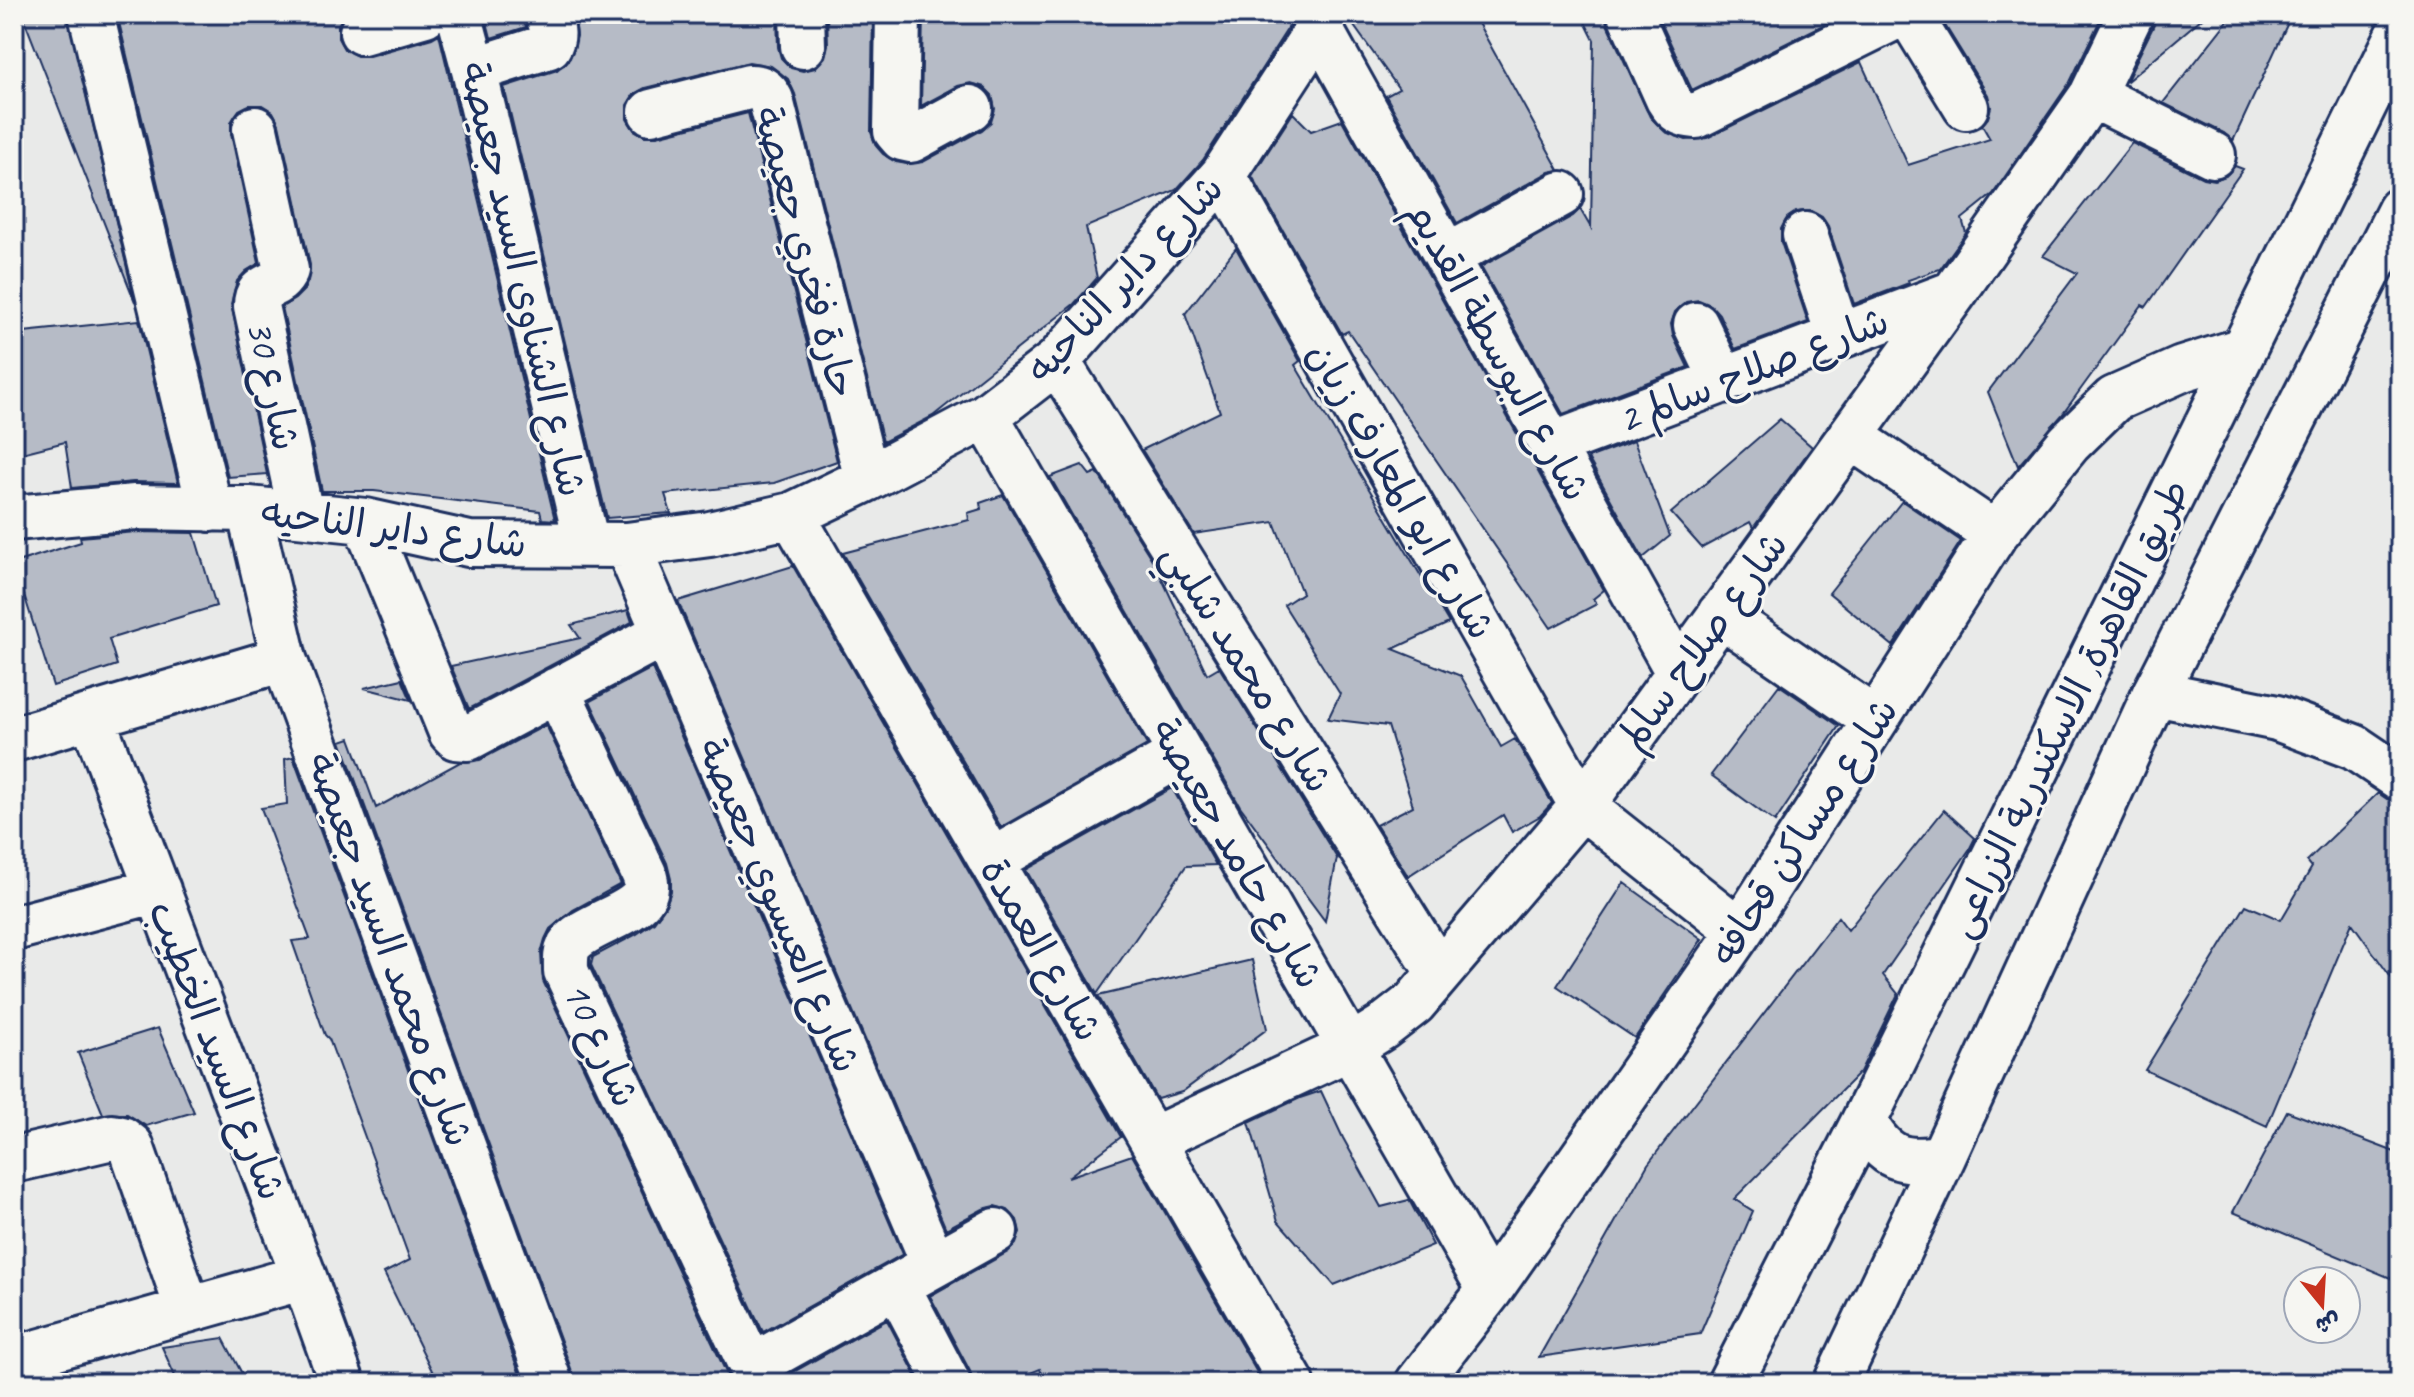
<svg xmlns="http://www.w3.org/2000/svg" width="2414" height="1397" font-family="Caveat,'Playpen Sans Arabic',sans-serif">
<rect width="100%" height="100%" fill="#e9eae9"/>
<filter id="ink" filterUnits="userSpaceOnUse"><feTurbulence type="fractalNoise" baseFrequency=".0125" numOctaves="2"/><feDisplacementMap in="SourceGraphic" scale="16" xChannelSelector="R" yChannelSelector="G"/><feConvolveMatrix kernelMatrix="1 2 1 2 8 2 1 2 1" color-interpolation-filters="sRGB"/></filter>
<g filter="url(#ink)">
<path fill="#b6bbc6" stroke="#1b2f5e" stroke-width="2" d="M 22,14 L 67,14 L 135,302 Z
M 117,14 L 345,14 L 338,25 L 338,38 L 344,49 L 357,56 L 369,56 L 432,38 L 439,34 L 555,520 L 542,519 L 540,511 L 374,491 L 322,491 L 282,307 L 295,299 L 304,290 L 308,281 L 310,265 L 279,124 L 273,112 L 262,105 L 249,105 L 239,110 L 231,122 L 231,134 L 259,263 L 246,271 L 237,281 L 231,304 L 267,474 L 228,477 Z
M 485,14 L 524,14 L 526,27 L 491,38 Z
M 574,14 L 777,14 L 778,47 L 781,58 L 791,68 L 803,71 L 815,68 L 825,57 L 828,45 L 827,14 L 873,14 L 871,132 L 876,146 L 883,154 L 896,162 L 907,164 L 923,162 L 982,130 L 991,122 L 995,109 L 992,95 L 984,87 L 971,83 L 958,86 L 921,106 L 923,14 L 951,14 L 951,22 L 1000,14 L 1297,14 L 1203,160 L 1176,190 L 1086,227 L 1097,278 L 1074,304 L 933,416 L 883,442 L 795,94 L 788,79 L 771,66 L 749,62 L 645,88 L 634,94 L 627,105 L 627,119 L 634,130 L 645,136 L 657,136 L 748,113 L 837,461 L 774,483 L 665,494 L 671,513 L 607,518 L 504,87 L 557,70 L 570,58 L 577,36 Z
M 1350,14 L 1473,14 L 1559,170 L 1549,172 L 1457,223 L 1386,96 L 1399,89 L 1349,19 Z
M 1581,14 L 1605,14 L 1607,24 L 1650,117 L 1665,132 L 1686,140 L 1707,138 L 1861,62 L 1908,165 L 1990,139 L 1982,125 L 1988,118 L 1991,107 L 1988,95 L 1938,14 L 2103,14 L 2070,82 L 1993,194 L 1962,219 L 1966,233 L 1940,269 L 1908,280 L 1909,283 L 1854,304 L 1828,226 L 1822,217 L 1811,211 L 1796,212 L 1787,218 L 1781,229 L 1781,242 L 1808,322 L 1735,349 L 1719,314 L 1711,305 L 1699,300 L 1686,302 L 1675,312 L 1671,324 L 1673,336 L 1688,367 L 1563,414 L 1481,267 L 1573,216 L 1580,209 L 1591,228 L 1594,40 Z
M 1657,14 L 1840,14 L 1841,16 L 1692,90 Z
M 2156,14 L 2207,14 L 2126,82 L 2154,25 Z
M 2233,14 L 2292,14 L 2233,141 L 2224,133 L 2163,103 Z
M 1293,113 L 1311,131 L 1342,120 L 1604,590 L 1593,599 L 1597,604 L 1551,628 L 1348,331 L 1342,334 L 1252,176 Z
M 2132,143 L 2203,178 L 2214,180 L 2226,176 L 2235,166 L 2243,169 L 2146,307 L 2142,305 L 2062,415 L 2018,466 L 1988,392 L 2077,273 L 2043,256 Z
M 1236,248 L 1300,361 L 1295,365 L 1449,623 L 1393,649 L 1461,676 L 1501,747 L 1515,739 L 1552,803 L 1540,816 L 1512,832 L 1503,815 L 1408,876 L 1376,825 L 1413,806 L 1388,726 L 1328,719 L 1340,694 L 1284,605 L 1302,593 L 1274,522 L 1194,534 L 1142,450 L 1220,412 L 1185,314 Z
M 139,320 L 178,483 L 133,482 L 72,488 L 65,442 L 14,455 L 14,333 Z
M 1780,419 L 1812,447 L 1753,528 L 1750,522 L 1702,548 L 1671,513 Z
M 1634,441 L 1670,536 L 1643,558 L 1588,458 Z
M 1082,465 L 1090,475 L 1097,472 L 1156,566 L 1207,674 L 1219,667 L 1337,858 L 1325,921 L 1240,806 L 1050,477 Z
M 1003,495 L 1147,745 L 1001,827 L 843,553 L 969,520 L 968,513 L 981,509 L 980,503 Z
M 1902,501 L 1961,541 L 1893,646 L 1829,593 Z
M 136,532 L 194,533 L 216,606 L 109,639 L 117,665 L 53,686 L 14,563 L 81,542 L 80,537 Z
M 793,566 L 1121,1137 L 1068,1177 L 1132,1155 L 1263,1383 L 1045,1383 L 1040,1369 L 1006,1383 L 973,1383 L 970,1371 L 930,1296 L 1008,1252 L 1016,1244 L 1020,1232 L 1017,1220 L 1008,1210 L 995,1206 L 983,1209 L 946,1229 L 678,601 Z
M 628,610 L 632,622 L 469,709 L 451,666 L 580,638 L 571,625 Z
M 652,668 L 903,1254 L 763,1332 L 591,965 L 593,957 L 637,934 L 654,922 L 666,905 L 671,891 L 671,879 L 667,863 L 590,701 Z
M 402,679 L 411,700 L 364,688 Z
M 1779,685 L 1839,726 L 1775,822 L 1711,775 Z
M 546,725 L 621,884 L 573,910 L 550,929 L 545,939 L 541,953 L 543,981 L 731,1383 L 574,1383 L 573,1374 L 341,741 L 350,738 L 376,808 L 460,762 L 480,760 Z
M 293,757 L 523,1383 L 438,1383 L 384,1273 L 410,1260 L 329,1039 L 325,1035 L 292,941 L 310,939 L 261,808 L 287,804 L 285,759 Z
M 1172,788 L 1216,865 L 1186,866 L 1097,994 L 1026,870 Z
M 2378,793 L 2387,799 L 2400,803 L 2400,990 L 2352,923 L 2267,1126 L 2145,1070 L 2246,905 L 2281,920 L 2312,867 L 2307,861 Z
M 1944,810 L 1975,838 L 1969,850 L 1883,975 L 1898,994 L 1860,1072 L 1734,1199 L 1753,1211 L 1700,1334 L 1539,1357 L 1648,1164 L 1838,917 L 1848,930 Z
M 1624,883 L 1702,939 L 1635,1038 L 1557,986 Z
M 1252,960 L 1267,1029 L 1182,1092 L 1157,1099 L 1098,996 Z
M 158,1028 L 194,1112 L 146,1126 L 127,1114 L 103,1114 L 78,1053 Z
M 1321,1091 L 1343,1138 L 1381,1207 L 1409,1200 L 1433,1245 L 1334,1285 L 1278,1221 L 1249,1122 L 1300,1098 Z
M 2287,1111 L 2400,1154 L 2400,1282 L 2233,1212 Z
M 887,1320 L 920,1383 L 784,1383 L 783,1378 Z
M 223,1338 L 247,1383 L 178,1383 L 162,1347 Z"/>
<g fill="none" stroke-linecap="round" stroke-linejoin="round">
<defs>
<path id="street" d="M 91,14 L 210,509
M 459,14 L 474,70 L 587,544
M 802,14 L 803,46
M 898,14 L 896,131 L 902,138 L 911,140 L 970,108
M 1630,14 L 1668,99 C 1675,111 1682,115 1696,116 L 1901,14
M 1909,14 L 1966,107
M 1319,27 L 1678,672
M 362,32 L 425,14
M 474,70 L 549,46 C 556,35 551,26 548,14
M 2092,95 L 2213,155
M 651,112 L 749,87 C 761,87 766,90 771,100 L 867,479
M 255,129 L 286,270 C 277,292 256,280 256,306 L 301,514
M 1223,175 L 1582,806 L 1740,931
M 1805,235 L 1839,337
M 1447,257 L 1561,194
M 1696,325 L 1723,381
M 1057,361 L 1439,973
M 986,416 L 1490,1290
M 1850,436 L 1995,534
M 1552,445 L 1954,293
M 249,509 L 284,659 L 550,1383
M 792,515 L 1292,1383
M 14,518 L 135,507 L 249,509 L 365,521 L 469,544 L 627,545 L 710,534 L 792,515 L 867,479 L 986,416 L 1057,361 L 1223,175 L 1319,27 L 1325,14
M 365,521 L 451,732 L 456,737 L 468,738 L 664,633
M 627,545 L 934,1264
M 1720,614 L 1875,720
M 557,690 L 644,874 C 645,878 647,882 646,887 C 645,914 583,923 569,946 C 565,954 566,962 566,971 L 759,1383
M 2155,693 L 2277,718 L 2354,747 L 2400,778
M 92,717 L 304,1277 L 342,1383
M 14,739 L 284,659
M 991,861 L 1181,754
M 14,928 L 158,890
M 1152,1140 L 1351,1047 L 1383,1027 L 1414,1003 L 1582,806 L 1954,293 L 2092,95 L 2131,14
M 14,1160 L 112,1137 L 122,1139 L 131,1146 L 188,1310
M 897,1286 L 948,1383
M 14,1359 L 304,1277
M 751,1367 L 995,1231
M 1418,1383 L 1490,1290 L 1740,931 L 1995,534 L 2069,443 L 2114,399 L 2182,369 L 2243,350"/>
<path id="highway" d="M 1864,1121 C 1884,1158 1902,1165 1943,1157
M 1730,1383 L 1864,1121 L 2400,32
M 1836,1383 L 1943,1157 L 2155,693 L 2400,210"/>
</defs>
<use href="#street" stroke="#1b2f5e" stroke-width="50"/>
<use href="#highway" stroke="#1b2f5e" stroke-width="50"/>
<use href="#street" stroke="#f6f6f2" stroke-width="44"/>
<use href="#highway" stroke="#f6f6f2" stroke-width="44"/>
</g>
</g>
<g text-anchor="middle" stroke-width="6" stroke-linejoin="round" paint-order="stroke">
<g font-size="40" fill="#1b2f5e" stroke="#f6f6f2">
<text transform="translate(806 252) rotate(75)" y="14">حارة فخري جعيصة</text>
<text transform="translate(1124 278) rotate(-47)" y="14">شارع داير الناحيه</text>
<text transform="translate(524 279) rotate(77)" y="14">شارع الشناوى السيد جعيصة</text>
<text transform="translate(1499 350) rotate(61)" y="14">شارع البوسطة القديم</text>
<text transform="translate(1753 369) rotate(-21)" y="14">شارع صلاح سالم 2</text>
<text transform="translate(274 385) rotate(78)" y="14">شارع 30</text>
<text transform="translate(1402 490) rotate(60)" y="14">شارع ابو المعارف زيان</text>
<text transform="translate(394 527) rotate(7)" y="14">شارع داير الناحيه</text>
<text transform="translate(1702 640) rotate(-54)" y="14">شارع صلاح سالم</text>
<text transform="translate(1248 667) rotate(58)" y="14">شارع محمد شلبي</text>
<text transform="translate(2067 708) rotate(-64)" y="14">طريق القاهرة, الاسكندرية الزراعى</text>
<text transform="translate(1803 831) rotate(-57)" y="14">شارع مساكن قحافه</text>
<text transform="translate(1238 853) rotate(60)" y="14">شارع حامد جعيصة</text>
<text transform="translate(780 905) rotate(67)" y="14">شارع العيسوي جعيصة</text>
<text transform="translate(391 949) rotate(70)" y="14">شارع محمد السيد جعيصة</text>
<text transform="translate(1042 949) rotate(60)" y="14">شارع العمدة</text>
<text transform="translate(602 1044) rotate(66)" y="14">شارع 10</text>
<text transform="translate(218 1050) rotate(69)" y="14">شارع السيد الخطيب</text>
</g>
</g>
<rect width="2414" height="1397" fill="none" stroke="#f6f6f2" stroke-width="48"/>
<rect x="24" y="24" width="2366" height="1349" fill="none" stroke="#1b2f5e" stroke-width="3" filter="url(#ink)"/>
<g transform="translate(2322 1305) rotate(162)"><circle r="38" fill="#f6f6f2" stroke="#9ea6b7" stroke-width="2"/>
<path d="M0-6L14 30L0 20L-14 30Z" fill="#c8321e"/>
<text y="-12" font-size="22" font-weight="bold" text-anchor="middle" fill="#1b2f5e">ش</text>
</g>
</svg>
